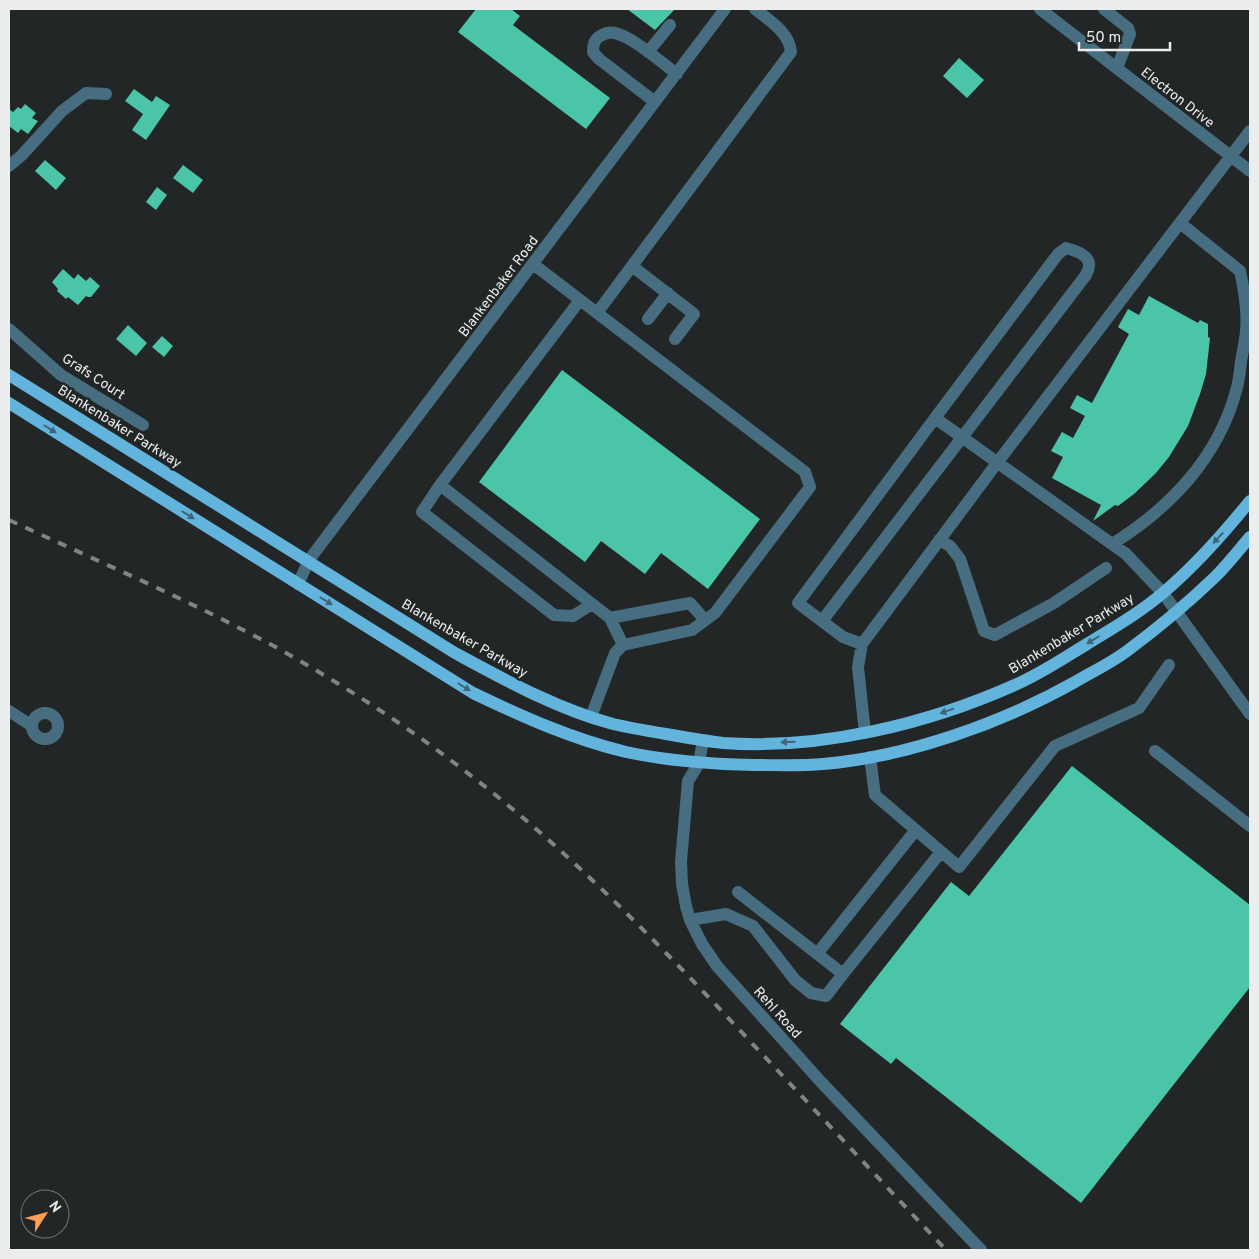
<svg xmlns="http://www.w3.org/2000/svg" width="1259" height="1259" font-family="Overpass,sans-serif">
<rect width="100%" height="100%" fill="#232626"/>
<path fill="#4bc5a7" d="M 476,9 L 511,9 L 520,16 L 513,25 L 610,98 L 586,129 L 458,32 Z
M 627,9 L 675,9 L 655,30 Z
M 959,58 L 984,80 L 967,98 L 943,76 Z
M 134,89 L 152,102 L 156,96 L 170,105 L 146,140 L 132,130 L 143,114 L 125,101 Z
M 25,104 L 36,113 L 32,118 L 38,121 L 28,134 L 21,129 L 18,133 L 9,126 L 9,109 L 13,112 L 18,107 L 21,109 Z
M 45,160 L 66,178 L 56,190 L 35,171 Z
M 183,165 L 203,180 L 193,193 L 173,178 Z
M 157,187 L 167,195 L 156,210 L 146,202 Z
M 63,269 L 74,279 L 78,274 L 86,281 L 90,277 L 100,286 L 91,297 L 88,297 L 86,296 L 78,305 L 68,297 L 66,299 L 57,291 L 58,289 L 52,282 Z
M 1149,296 L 1198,323 L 1200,320 L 1208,324 L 1208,337 L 1210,338 L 1206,374 L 1200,394 L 1188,426 L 1169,457 L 1156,473 L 1134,494 L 1118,506 L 1115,505 L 1093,521 L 1101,505 L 1052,478 L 1063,457 L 1051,451 L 1062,432 L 1073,438 L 1085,416 L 1070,408 L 1077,395 L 1092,403 L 1129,334 L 1118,327 L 1128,309 L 1139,315 Z
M 128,325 L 147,343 L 136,356 L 116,339 Z
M 162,336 L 173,346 L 164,357 L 152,347 Z
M 562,370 L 760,519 L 708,589 L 661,553 L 645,574 L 601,541 L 585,562 L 479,482 Z
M 1072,766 L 1250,905 L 1250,987 L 1081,1203 L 896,1058 L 891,1064 L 840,1024 L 951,882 L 969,896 Z"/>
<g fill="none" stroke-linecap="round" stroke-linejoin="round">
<path stroke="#476d80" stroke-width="12" d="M 1040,9 L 1250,171
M 1104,9 L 1128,28 L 1130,34 L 1117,68
M 648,52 L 670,25
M 655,102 L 599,59 L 593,52 C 593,45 594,40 600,36 C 605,33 610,32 615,33 C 633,37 662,63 677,74
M 9,166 L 22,155 L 62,111 L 86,93 L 106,94
M 533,264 L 805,472 L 810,487 L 715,613 L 692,630 L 623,645 L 615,653 L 591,717
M 632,266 L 694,314 L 675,339
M 580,300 L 440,485 L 610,618 L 690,603 L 705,620
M 597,313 L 791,52 C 789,32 770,21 755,9
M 648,319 L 668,293
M 9,329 L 61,375 L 143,425
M 440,485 L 422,512 L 554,615 L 573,616 L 592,604
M 939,540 L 950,546 L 960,559 L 984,631 L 995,635 L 1054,603 L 1106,568
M 1112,544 C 1169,509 1218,458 1236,391 C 1239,382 1240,371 1241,361 C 1243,351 1245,341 1246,331 C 1248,312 1244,289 1240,271 L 1180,223
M 298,584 L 309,560 L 725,9
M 610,618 L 623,645
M 822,621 L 1086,275 C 1087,272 1089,269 1089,266 C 1090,255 1074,250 1066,248 L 1058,254 L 935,418
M 862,644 L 843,637 L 798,603 L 935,418 L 1126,554 L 1163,593 L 1250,714
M 9,711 L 32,726
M32 726a13 13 0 1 1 26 0a13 13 0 1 1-26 0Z
M 865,733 L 858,667 L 862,644 L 997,463 L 1250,131
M 703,740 L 699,763 L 688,781 L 681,861 L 682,884 L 686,906 L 690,920 L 702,944 L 717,966 L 821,1082 L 981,1250
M 1155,751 L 1250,826
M 870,757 L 875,795 L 959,867 L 1055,746 L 1139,708 L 1169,665
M 690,920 L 726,914 L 753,926 L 795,980 L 811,993 L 826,996 L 843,974 L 738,892
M 817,954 L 915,831
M 843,974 L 941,852"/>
<path stroke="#62b4dd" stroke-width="12" d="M 9,375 L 455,653 C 505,680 557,709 613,724 C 630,728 648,731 666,734 C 684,737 704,741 723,743 C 821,750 928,724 1017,684 C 1042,673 1064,658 1087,644 C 1113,628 1141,612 1164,592 C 1196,565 1224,533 1250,501
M 9,403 L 473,693 C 523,717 572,739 626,752 C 668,761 711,764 754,765 C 777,765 800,766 823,764 C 907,757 1002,723 1075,682 C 1092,672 1111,663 1127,651 C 1158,628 1188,603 1216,576 C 1228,564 1239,550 1250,537"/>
<path stroke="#818384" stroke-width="4" stroke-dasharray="9 9" stroke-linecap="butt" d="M 9,520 C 100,562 193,602 281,650 C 341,684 399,721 453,762 C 562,843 655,940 748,1039 C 814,1109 880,1180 946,1250"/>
</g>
<defs><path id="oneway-solid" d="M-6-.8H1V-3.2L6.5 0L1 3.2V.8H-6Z" transform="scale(1.25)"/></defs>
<g fill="#3f6678">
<use href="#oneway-solid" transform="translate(50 429) rotate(32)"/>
<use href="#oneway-solid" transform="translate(188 515) rotate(32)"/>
<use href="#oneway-solid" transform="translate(1218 538) rotate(133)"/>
<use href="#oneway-solid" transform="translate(326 601) rotate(32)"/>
<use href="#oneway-solid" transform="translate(1093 640) rotate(148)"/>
<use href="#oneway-solid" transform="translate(464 687) rotate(32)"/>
<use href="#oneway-solid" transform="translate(947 711) rotate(161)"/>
<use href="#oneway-solid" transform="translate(788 742) rotate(178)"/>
</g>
<g text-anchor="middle" stroke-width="5" stroke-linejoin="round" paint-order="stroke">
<g font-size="14" fill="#ebedee" stroke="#232626">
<text transform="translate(1178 97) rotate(38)" y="5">Electron Drive</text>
<text transform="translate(498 286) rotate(-53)" y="5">Blankenbaker Road</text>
<text transform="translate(94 376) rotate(33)" y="5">Grafs Court</text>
<text transform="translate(120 426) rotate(32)" y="5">Blankenbaker Parkway</text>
<text transform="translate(1071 633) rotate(-31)" y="5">Blankenbaker Parkway</text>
<text transform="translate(465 638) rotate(30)" y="5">Blankenbaker Parkway</text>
<text transform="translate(778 1012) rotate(48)" y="5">Rehl Road</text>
</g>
</g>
<rect width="1259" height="1259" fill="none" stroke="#ebedee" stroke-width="20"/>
<g transform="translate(45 1214) rotate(54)"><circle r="24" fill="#232626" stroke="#737676"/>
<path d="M0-4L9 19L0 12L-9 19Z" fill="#fc9d53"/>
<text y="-8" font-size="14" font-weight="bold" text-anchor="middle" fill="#ebedee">N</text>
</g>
<path d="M1079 42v8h91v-8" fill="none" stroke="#ebedee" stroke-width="2.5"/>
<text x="1086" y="42" font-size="15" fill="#ebedee" stroke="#232626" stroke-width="4" paint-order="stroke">50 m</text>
</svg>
